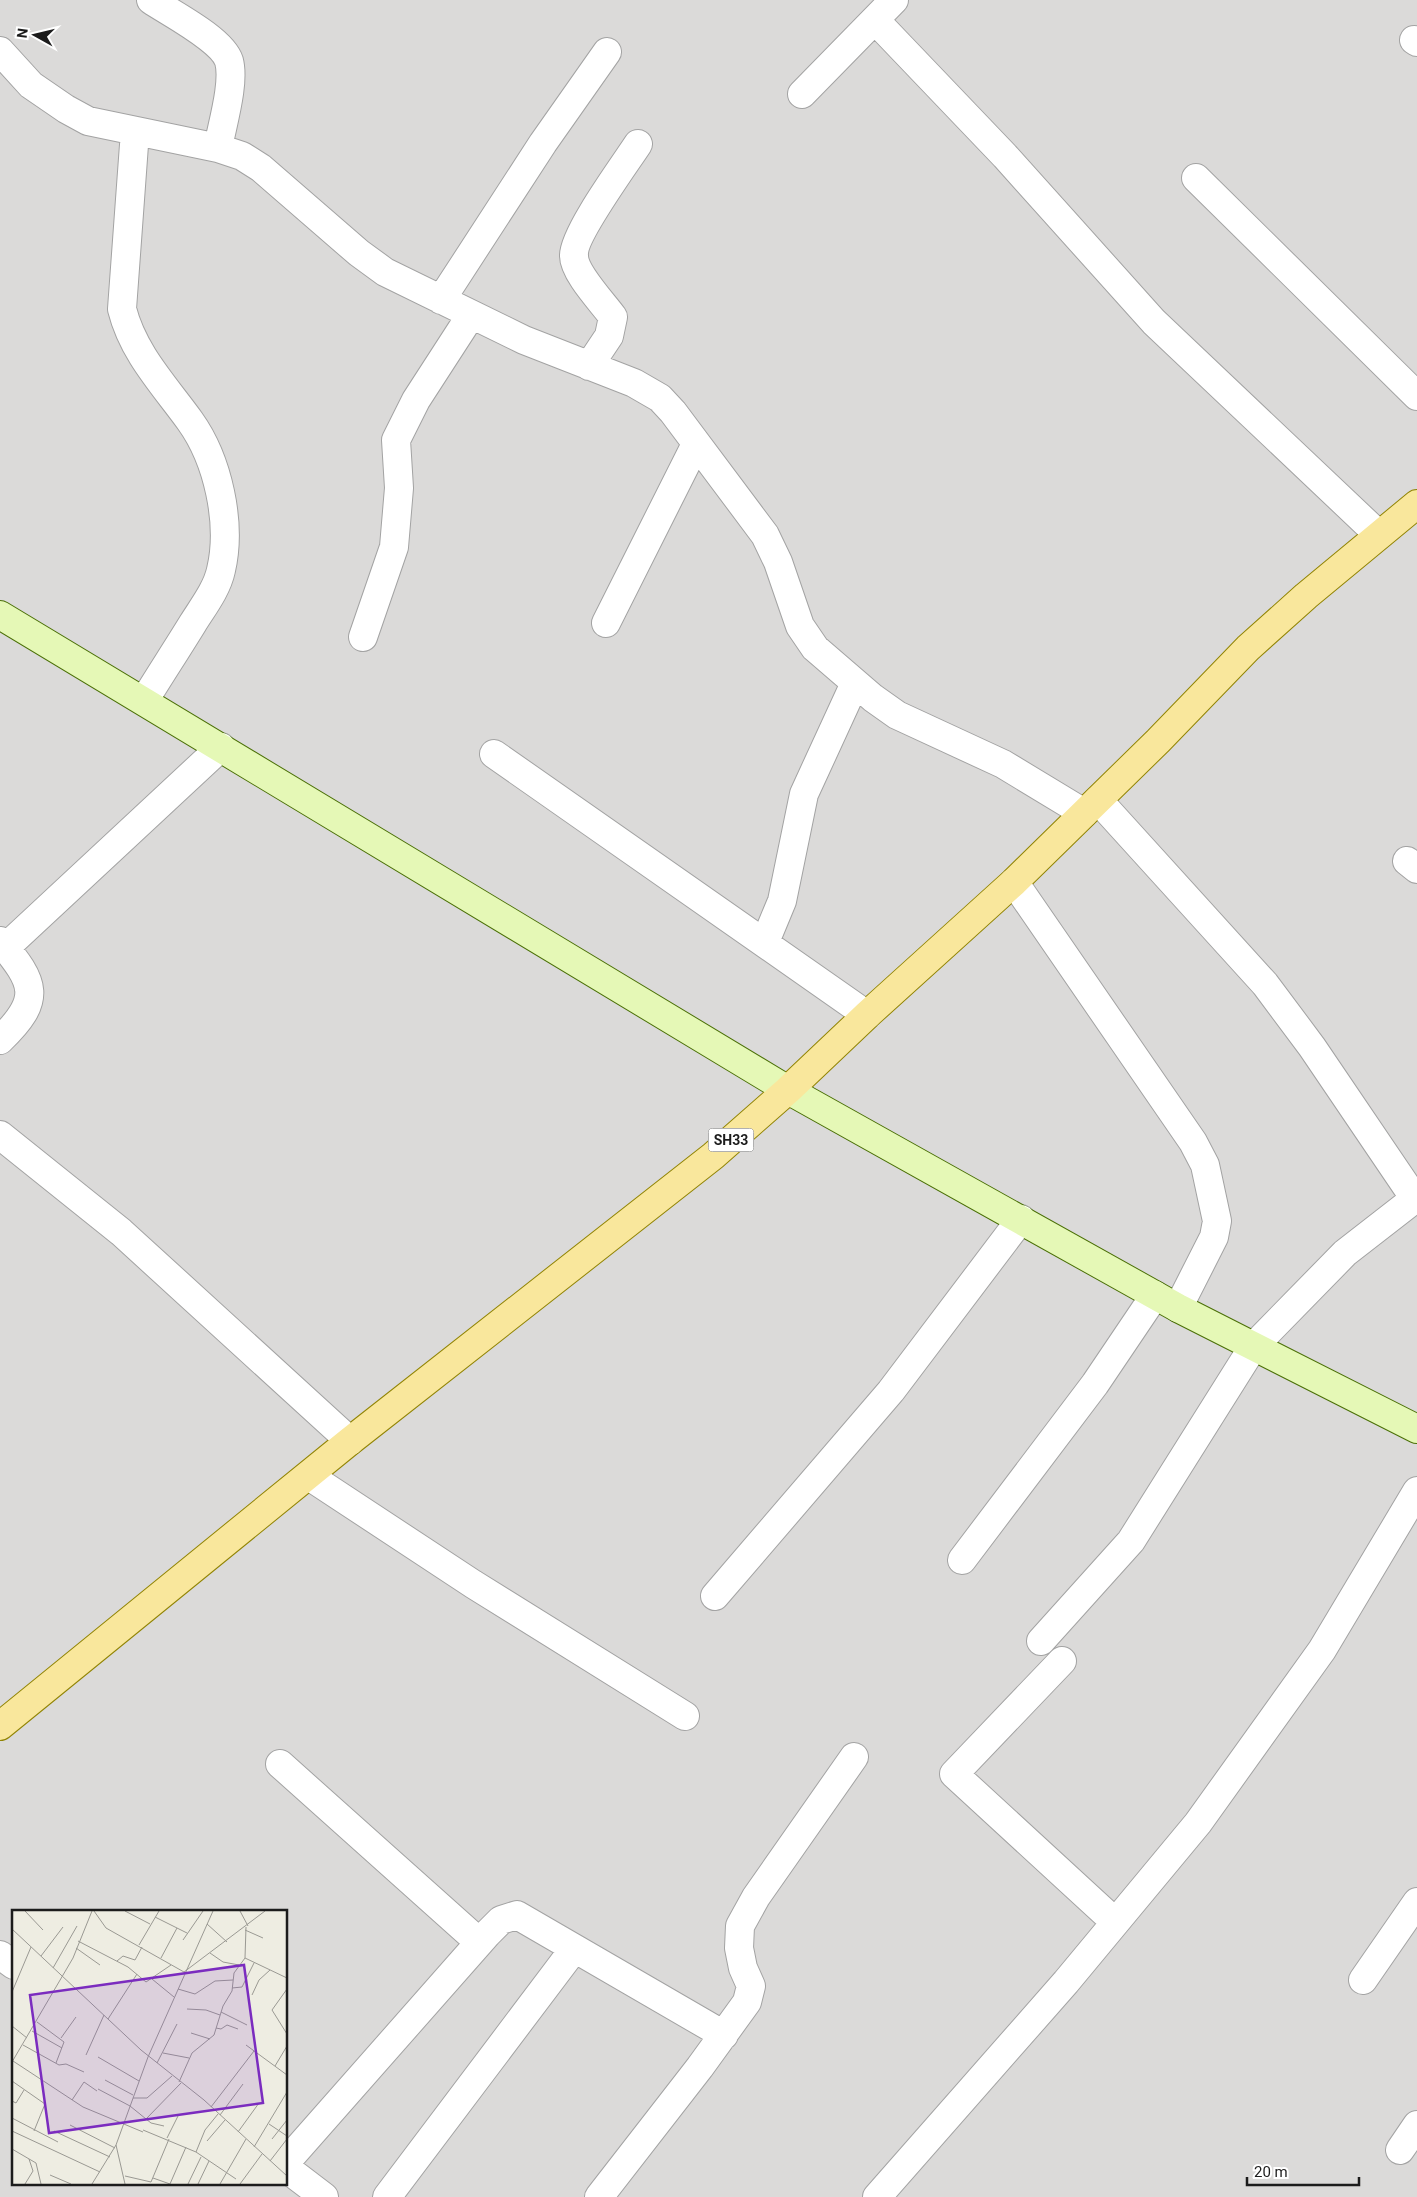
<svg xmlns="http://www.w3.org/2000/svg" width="1417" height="2197" font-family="Roboto,sans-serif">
<rect width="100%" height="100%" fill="#eeede2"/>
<path fill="#dbdad9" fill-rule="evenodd" d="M 0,0 L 1417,0 L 1417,2197 L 0,2197 ZM 14,1911 L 286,1911 L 286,2183 L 14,2183 Z"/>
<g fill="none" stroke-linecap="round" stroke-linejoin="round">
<defs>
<path id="street" d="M 151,0 C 170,13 222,39 229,61 C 235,83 222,125 218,148
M 875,20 L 1005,156 L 1154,322 L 1379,535
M 1414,40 L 1417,42
M 0,51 L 31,85 L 66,109 L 88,121 L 218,148 L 242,156 L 261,168 L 359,253 L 385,272 L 524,340 L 634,383 L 660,398 L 673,412 L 765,535 L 778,562 L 800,626 L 815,648 L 873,698 L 897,715 L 1003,764 L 1084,813
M 802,94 L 894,0
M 135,131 L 122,309 C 133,353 164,385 190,421 C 218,460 232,523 221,570 C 217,589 203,607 193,623 C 177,649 160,675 144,701
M 1196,178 L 1417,396
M 441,300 L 543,143 L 607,52
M 589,366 L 609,336 L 613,317 C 603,303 574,273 574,256 C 572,236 625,164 638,144
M 606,623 L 696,444
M 363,637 L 394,547 L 399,488 L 396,440 L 416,400 L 471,315
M 494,754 L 867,1015
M 1098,800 L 1265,984 L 1312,1047 L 1415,1199
M 1407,861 L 1417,869
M 1014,882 L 1193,1142 L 1205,1165 L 1217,1221 L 1214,1237 L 1178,1308
M 0,941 C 35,983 43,999 0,1040
M 765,942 L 782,901 L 804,794 L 855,683
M 5,948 L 221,747
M 0,1135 L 121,1232 L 350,1441
M 309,1476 L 473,1584 L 685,1716
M 962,1560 L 1095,1384 L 1155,1295
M 715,1596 L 891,1391 L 1021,1219
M 1041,1641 L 1131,1541 L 1253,1347 L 1345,1253 L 1417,1197
M 1062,1661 L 954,1774 L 1115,1922
M 280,1764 L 479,1942
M 0,1955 L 14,1965
M 1363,1980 L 1417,1902
M 1400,2150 L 1417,2125
M 286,2162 L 487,1934 L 501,1920 L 517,1915 L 724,2035
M 286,2168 L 324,2197
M 387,2197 L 574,1949
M 599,2197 L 700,2067 L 747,2002 L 751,1986 L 743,1968 L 739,1948 L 740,1926 L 756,1897 L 854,1757
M 877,2197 L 1066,1982 L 1198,1823 L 1322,1650 L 1417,1491"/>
<path id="secondary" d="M 0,615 L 788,1090 L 1178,1308 L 1417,1429"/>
<path id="primary" d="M 0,1726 L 350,1441 L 713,1156 L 788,1090 L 867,1015 L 1014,882 L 1158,741 L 1248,648 L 1306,596 L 1417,504"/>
</defs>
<use href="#street" stroke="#a3a3a3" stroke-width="30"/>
<use href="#secondary" stroke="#4b7007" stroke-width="30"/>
<use href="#primary" stroke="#918404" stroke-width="30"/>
<use href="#street" stroke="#fff" stroke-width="28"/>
<use href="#secondary" stroke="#e5f8b6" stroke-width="28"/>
<use href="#primary" stroke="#f9e79c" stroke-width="28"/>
</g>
<g text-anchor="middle" stroke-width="4.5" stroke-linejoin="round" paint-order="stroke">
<rect fill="#fff" stroke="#606060" stroke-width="1" x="708.5" y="1128.5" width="45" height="23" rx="4"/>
<g font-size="14" font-weight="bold" fill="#1c1c1c">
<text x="731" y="1145">SH33</text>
</g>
</g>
<g transform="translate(12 1910)">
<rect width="275" height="275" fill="#eeede2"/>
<path fill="none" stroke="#9a9993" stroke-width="1" d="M 13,1 L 31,20M 82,1 L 94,18 L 172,62 L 253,1M 113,1 L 138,14M 228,1 L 236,16M 143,7 L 175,23M 195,14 L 215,32M 234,17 L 233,48 L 275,68M 0,19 L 129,140 L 192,190 L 275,266M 233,20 L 251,28M 171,30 L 191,1M 66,31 L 116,57 L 134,72 L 159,55M 127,35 L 147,1M 64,38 L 88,55M 198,43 L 211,52 L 227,55M 29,46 L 51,17M 149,48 L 165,18M 105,51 L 111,46 L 123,50 L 130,37M 41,58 L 65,16M 140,69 L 162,87M 220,78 L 230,77 L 242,53M 166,79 L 183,84 L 203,71 L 221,70M 275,79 L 260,100 L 275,124M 0,82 L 19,37M 240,85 L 247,70 L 258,60M 175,99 L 194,100 L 208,105M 209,102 L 235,115M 96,109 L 125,64M 25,112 L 52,132 L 44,153M 0,116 L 15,128M 204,118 L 209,119 L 215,115 L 226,119M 20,121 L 50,138M 179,123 L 198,129M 49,128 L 64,107M 11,135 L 47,155 L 54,154 L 72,162M 234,135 L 275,165M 151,143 L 177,148M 74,145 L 92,105M 86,147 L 127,171M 1,151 L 71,197 L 131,222M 0,152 L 61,48 L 80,1M 145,153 L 165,114M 263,156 L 275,136M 93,170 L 121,185M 0,171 L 33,194 L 22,221M 167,172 L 180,143 L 202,125 L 211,96 L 220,81 L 222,63 L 233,48M 86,179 L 118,196 L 139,213 L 152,216M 121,188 L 135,188 L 160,166M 60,190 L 72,172 L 85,181M 0,191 L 4,193 L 12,180M 199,197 L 242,141M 206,204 L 193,220 L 184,242 L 224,269M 208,205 L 231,174M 0,208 L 46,232M 134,209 L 169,173M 257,214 L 275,226M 58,215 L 103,238M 131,220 L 184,242M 0,221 L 88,262M 42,221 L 98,247M 226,222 L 247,193M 155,228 L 167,204M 260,229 L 275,210M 195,231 L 213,210M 104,235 L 113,274M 242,237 L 275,182M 0,239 L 24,253 L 29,274M 258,251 L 275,229M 38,265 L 59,274M 113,266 L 139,272 L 157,229M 141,268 L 158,274 L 174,237M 13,274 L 21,261 L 17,249M 80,274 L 104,235 L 136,147 L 201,1M 176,274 L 189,247M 186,274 L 197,251M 208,274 L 234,229M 228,274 L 250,244"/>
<path fill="#7b2cbf" fill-opacity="0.15" stroke="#7b2cbf" stroke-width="2.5" d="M 232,55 L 251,193 L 37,223 L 18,85 Z"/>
<rect width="275" height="275" fill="none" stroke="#1c1c1c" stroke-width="2.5"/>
</g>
<g transform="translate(35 35) rotate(278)" stroke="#ffffff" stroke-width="4" paint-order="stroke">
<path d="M0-4L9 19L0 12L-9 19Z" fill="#1c1c1c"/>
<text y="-8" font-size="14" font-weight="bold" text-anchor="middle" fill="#1c1c1c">N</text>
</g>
<path d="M1247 2177v8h112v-8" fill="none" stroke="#1c1c1c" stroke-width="2.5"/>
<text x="1254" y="2177" font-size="15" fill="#1c1c1c" stroke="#ffffff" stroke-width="4" paint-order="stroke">20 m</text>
</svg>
